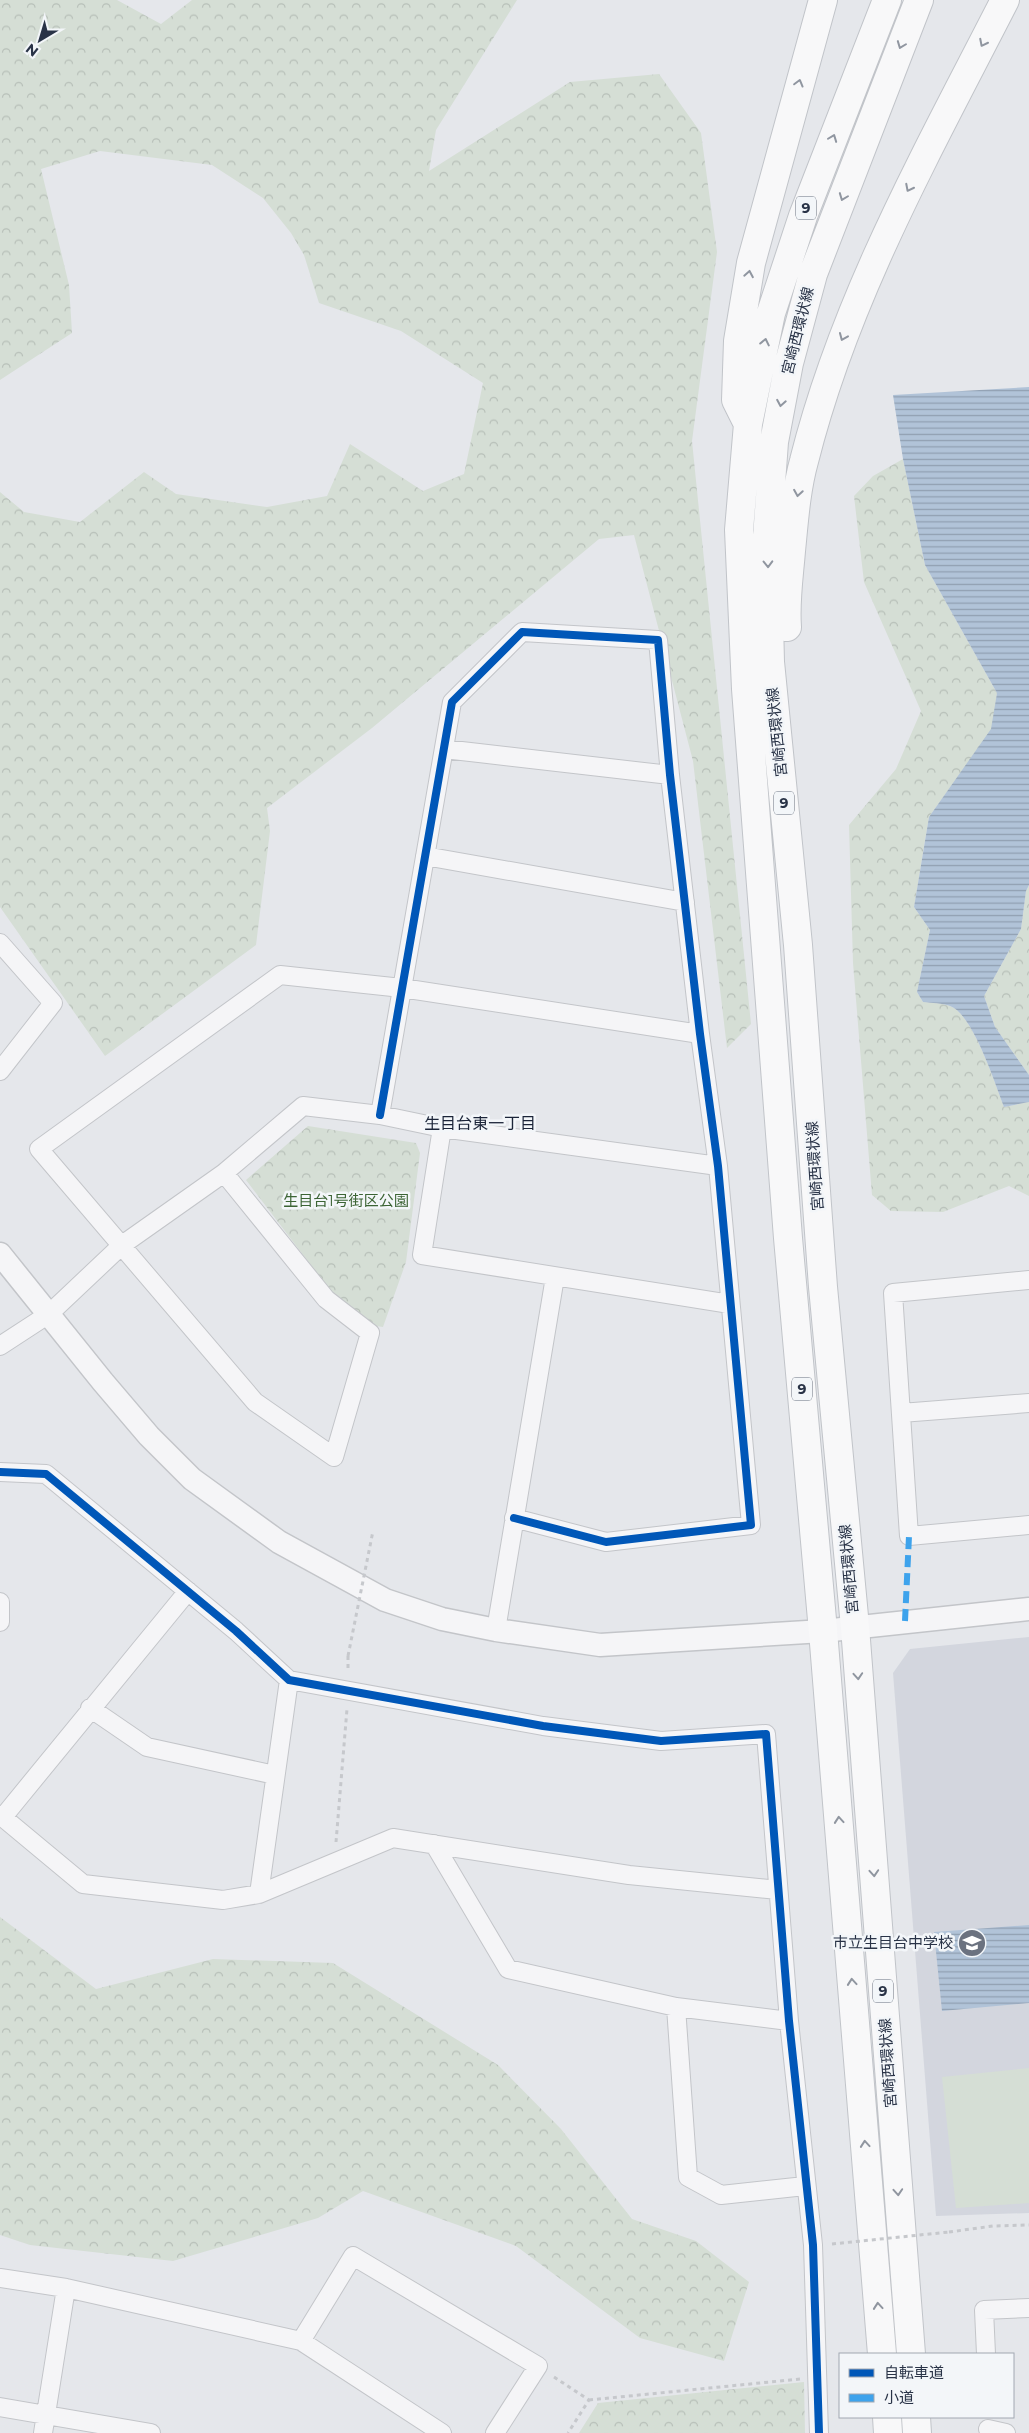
<svg xmlns="http://www.w3.org/2000/svg" width="1029" height="2433" font-family="Montserrat,'Noto Sans JP',sans-serif">
<defs>
<pattern id="forest-crowns" width="20" height="18" patternUnits="userSpaceOnUse" patternTransform="scale(1.25)"><rect width="20" height="18" fill="#d5ded5"/><path d="M2 6a3 3 0 1 1 6 0M12 15a3 3 0 1 1 6 0" fill="none" stroke="#b7bfb8"/></pattern>
<pattern id="water-rules" width="6" height="5" patternUnits="userSpaceOnUse" patternTransform="scale(1.25)"><rect width="6" height="5" fill="#b1c3d8"/><path d="M0 2.5h6" fill="none" stroke="#909fb1"/></pattern>
</defs>
<rect width="100%" height="100%" fill="#e5e7eb"/>
<path fill="#d3d6de" d="M 1029,1637 L 1029,2213 L 936,2216 L 893,1673 L 910,1649 Z"/>
<path fill="url(#forest-crowns)" d="M 0,0 L 117,0 L 161,24 L 192,0 L 517,0 L 436,130 L 429,171 L 570,82 L 659,74 L 701,133 L 717,252 L 692,441 L 751,1024 L 727,1048 L 693,761 L 634,535 L 599,539 L 372,728 L 267,808 L 270,831 L 256,945 L 105,1056 L 0,907 L 0,492 L 24,512 L 80,522 L 144,472 L 176,494 L 267,507 L 327,496 L 350,444 L 423,491 L 464,474 L 483,383 L 401,331 L 319,303 L 304,255 L 291,233 L 263,198 L 212,165 L 100,151 L 41,169 L 69,285 L 72,333 L 0,380 Z
M 903,459 L 925,565 L 997,693 L 992,729 L 929,817 L 914,907 L 930,930 L 917,992 L 923,1002 C 932,1003 942,1003 950,1006 C 973,1014 995,1084 1004,1107 L 1029,1102 L 1029,1196 L 1009,1186 L 943,1212 L 891,1211 L 872,1195 L 853,963 L 849,825 L 896,769 L 921,711 L 864,582 L 854,496 L 873,476 Z
M 1029,885 L 1029,1075 L 995,1027 L 984,996 L 1021,929 L 1026,891 Z
M 308,1126 L 416,1143 L 420,1153 L 406,1262 L 383,1327 L 376,1326 L 332,1293 L 246,1180 Z
M 0,1917 L 96,1989 L 213,1959 L 333,1963 L 498,2065 L 561,2129 L 632,2219 L 696,2241 L 749,2282 L 724,2361 L 640,2338 L 516,2246 L 363,2191 L 318,2218 L 173,2261 L 30,2245 L 0,2235 Z
M 804,2382 L 805,2433 L 579,2433 L 598,2403 Z"/>
<path fill="#d5ded5" d="M 1029,2068 L 1029,2203 L 956,2208 L 942,2077 Z"/>
<path fill="url(#water-rules)" d="M 1029,387 L 1029,885 L 1026,891 L 1021,929 L 984,996 L 995,1027 L 1029,1075 L 1029,1102 L 1004,1107 C 995,1084 973,1014 950,1006 C 942,1003 932,1003 923,1002 L 917,992 L 930,930 L 914,907 L 929,817 L 991,729 L 997,693 L 925,565 L 903,459 L 893,395 Z
M 1029,1925 L 1029,2003 L 942,2011 L 934,1932 Z"/>
<g fill="none" stroke-linecap="round" stroke-linejoin="round">
<defs>
<path id="minor" d="M 444,749 L 670,775
M 425,856 L 685,902
M 0,943 L 53,1003 L 0,1071
M 380,1115 L 452,702 L 522,632 L 658,640 L 670,775 L 700,1034 L 718,1166 L 751,1525 L 606,1542 L 514,1518
M 442,1128 L 422,1255 L 730,1304
M 224,1173 L 326,1299 L 370,1333 L 334,1457 L 255,1402 L 39,1149 L 280,975 L 402,988 L 700,1034
M 1029,1280 L 893,1293 L 909,1536 L 1029,1525
M 0,1346 L 49,1314 L 122,1245 L 224,1173 L 303,1106 L 380,1115 L 442,1128 L 718,1166
M 901,1413 L 1029,1403
M 0,1472 L 46,1474 L 236,1631 L 289,1680 L 543,1726 L 661,1741 L 766,1734 L 789,2021 L 813,2245 L 819,2433
M 0,1602 L 0,1622
M 496,1630 L 555,1277
M 90,1708 L 147,1747 L 275,1775
M 0,1815 L 83,1884 L 223,1900 L 259,1894 L 393,1838 L 629,1875 L 778,1890
M 3,1817 L 188,1591
M 434,1844 L 508,1969 L 676,2007 L 789,2021
M 259,1894 L 289,1680
M 676,2007 L 688,2177 L 721,2195 L 805,2186
M 0,2278 L 66,2288 L 301,2341 L 442,2433
M 301,2341 L 353,2256 L 538,2366 L 495,2433
M 986,2354 L 984,2310 L 1029,2308
M 0,2407 L 151,2433
M 988,2429 L 1006,2433
M 43,2433 L 66,2288"/>
<path id="tertiary" d="M 0,1254 L 103,1382 L 149,1436 L 192,1479 L 279,1542 L 385,1600 L 442,1619 L 496,1630 L 600,1645 L 823,1631 L 1029,1609"/>
<path id="primary" d="M 746,420 L 736,400 L 738,341 L 751,263 L 823,0
M 787,627 C 785,601 789,576 791,551 C 794,521 796,490 804,461 C 845,297 929,149 1005,0
M 882,2354 L 823,1631 L 788,1238 L 746,689 L 739,530 L 748,424 L 771,313 L 803,216 L 887,0
M 911,2354 L 855,1627 L 823,1287 L 798,945 L 770,662 L 767,538 L 774,442 L 789,363 L 813,274 L 919,0
M 887,2417 L 888,2433
M 916,2417 L 917,2433"/>
</defs>
<use href="#minor" stroke="#c3c5c9" stroke-width="20"/>
<use href="#tertiary" stroke="#c3c5c9" stroke-width="25"/>
<use href="#primary" stroke="#c1c4c9" stroke-width="30"/>
<path stroke="#c6c8cc" stroke-width="3" stroke-dasharray="4 4" stroke-linecap="butt" d="M 348,1656 L 348,1672
M 336,1842 L 347,1709
M 949,2232 L 993,2226 L 1029,2225
M 554,2377 L 589,2400 L 568,2433
M 589,2400 L 800,2379"/>
<use href="#minor" stroke="#f5f5f7" stroke-width="18"/>
<use href="#tertiary" stroke="#f5f5f7" stroke-width="22"/>
<use href="#primary" stroke="#f8f8f9" stroke-width="28"/>
<path stroke="#c6c8cc" stroke-width="3" stroke-dasharray="4 4" stroke-linecap="butt" d="M 348,1656 L 373,1531
M 832,2244 L 949,2232"/>
<path stroke="#3ea3ec" stroke-width="6" stroke-dasharray="12 6" stroke-linecap="butt" d="M 905,1621 L 909,1536"/>
<defs>
<path id="cycleway" d="M 380,1115 L 452,702 L 522,632 L 658,640 L 670,775 L 700,1034 L 718,1166 L 751,1525 L 606,1542 L 514,1518
M 0,1472 L 46,1474 L 236,1631 L 289,1680 L 543,1726 L 661,1741 L 766,1734 L 789,2021 L 813,2245 L 819,2433"/>
</defs>
<use href="#cycleway" stroke="#f3f6f9" stroke-width="11"/>
<use href="#cycleway" stroke="#0057b8" stroke-width="8"/>
</g>
<defs><path id="oneway-chevron" d="M-2-3.5L2.5 0L-2 3.5" fill="none" stroke-width="1.6" stroke-linecap="round" stroke-linejoin="round" transform="scale(1.25)"/></defs>
<g stroke="#9096a0">
<use href="#oneway-chevron" transform="translate(983 43) rotate(117)"/>
<use href="#oneway-chevron" transform="translate(901 45) rotate(111)"/>
<use href="#oneway-chevron" transform="translate(799 83) rotate(-75)"/>
<use href="#oneway-chevron" transform="translate(833 138) rotate(-69)"/>
<use href="#oneway-chevron" transform="translate(909 188) rotate(117)"/>
<use href="#oneway-chevron" transform="translate(843 197) rotate(111)"/>
<use href="#oneway-chevron" transform="translate(749 274) rotate(-80)"/>
<use href="#oneway-chevron" transform="translate(843 337) rotate(113)"/>
<use href="#oneway-chevron" transform="translate(765 342) rotate(-78)"/>
<use href="#oneway-chevron" transform="translate(781 403) rotate(100)"/>
<use href="#oneway-chevron" transform="translate(798 493) rotate(99)"/>
<use href="#oneway-chevron" transform="translate(768 564) rotate(89)"/>
<use href="#oneway-chevron" transform="translate(858 1676) rotate(86)"/>
<use href="#oneway-chevron" transform="translate(839 1820) rotate(-95)"/>
<use href="#oneway-chevron" transform="translate(874 1873) rotate(86)"/>
<use href="#oneway-chevron" transform="translate(852 1982) rotate(-95)"/>
<use href="#oneway-chevron" transform="translate(865 2144) rotate(-95)"/>
<use href="#oneway-chevron" transform="translate(898 2192) rotate(86)"/>
<use href="#oneway-chevron" transform="translate(878 2306) rotate(-95)"/>
</g>
<defs>
<symbol id="school-disc" viewBox="-11 -11 22 22"><circle r="9.5" fill="#6b7280" stroke="#f3f6f9"/><path d="M0-5L7-2L0 1L-7-2ZM-4 1L0 2.5L4 1V4Q0 6-4 4Z" fill="#fff"/></symbol>
</defs>
<g fill-rule="evenodd">
<use href="#school-disc" x="956" y="1927" width="32" height="32"/>
</g>
<g text-anchor="middle" stroke-width="5" stroke-linejoin="round" paint-order="stroke">
<g fill="#f3f6f9" stroke="#666e7c" stroke-width="1">
<rect x="796" y="196.5" width="20" height="23" rx="4"/>
<rect x="774" y="791.5" width="20" height="23" rx="4"/>
<rect x="792" y="1377.5" width="20" height="23" rx="4"/>
<rect x="873" y="1979.5" width="20" height="23" rx="4"/>
</g>
<g font-size="14" font-weight="bold" fill="#293347">
<text x="806" y="213">9</text>
<text x="784" y="808">9</text>
<text x="802" y="1394">9</text>
<text x="883" y="1996">9</text>
</g>
<g font-size="15" fill="#293347" stroke="#f3f6f9">
<text transform="translate(798 331) rotate(-76)" y="5">宮崎西環状線</text>
<text transform="translate(777 732) rotate(-96)" y="5">宮崎西環状線</text>
<text transform="translate(815 1166) rotate(-94)" y="5">宮崎西環状線</text>
<text transform="translate(849 1569) rotate(-95)" y="5">宮崎西環状線</text>
<text transform="translate(888 2063) rotate(-94)" y="5">宮崎西環状線</text>
</g>
<g font-size="15" fill="#3c6435" stroke="#f3f6f9">
<text x="346" y="1206">生目台1号街区公園</text>
</g>
<g font-size="15" fill="#293347" stroke="#f3f6f9" text-anchor="end">
<text x="953" y="1948">市立生目台中学校</text>
</g>
<g font-size="16" fill="#1b2438" stroke="#f3f6f9">
<text x="480" y="1129">生目台東一丁目</text>
</g>
</g>
<rect x="839" y="2353" width="175" height="65" fill="#f3f6f9" stroke="#a2a8b2"/>
<rect x="849" y="2369" width="25" height="8" fill="#0057b8" stroke="#a2a8b2"/>
<text x="884" y="2378" font-size="15" fill="#293347">自転車道</text>
<rect x="849" y="2394" width="25" height="8" fill="#3ea3ec" stroke="#a2a8b2"/>
<text x="884" y="2403" font-size="15" fill="#293347">小道</text>
<g transform="translate(40 40) rotate(218)" stroke="#f3f6f9" stroke-width="4" paint-order="stroke">
<path d="M0-4L9 19L0 12L-9 19Z" fill="#293347"/>
<text y="-8" font-size="14" font-weight="bold" text-anchor="middle" fill="#293347">N</text>
</g>
</svg>
